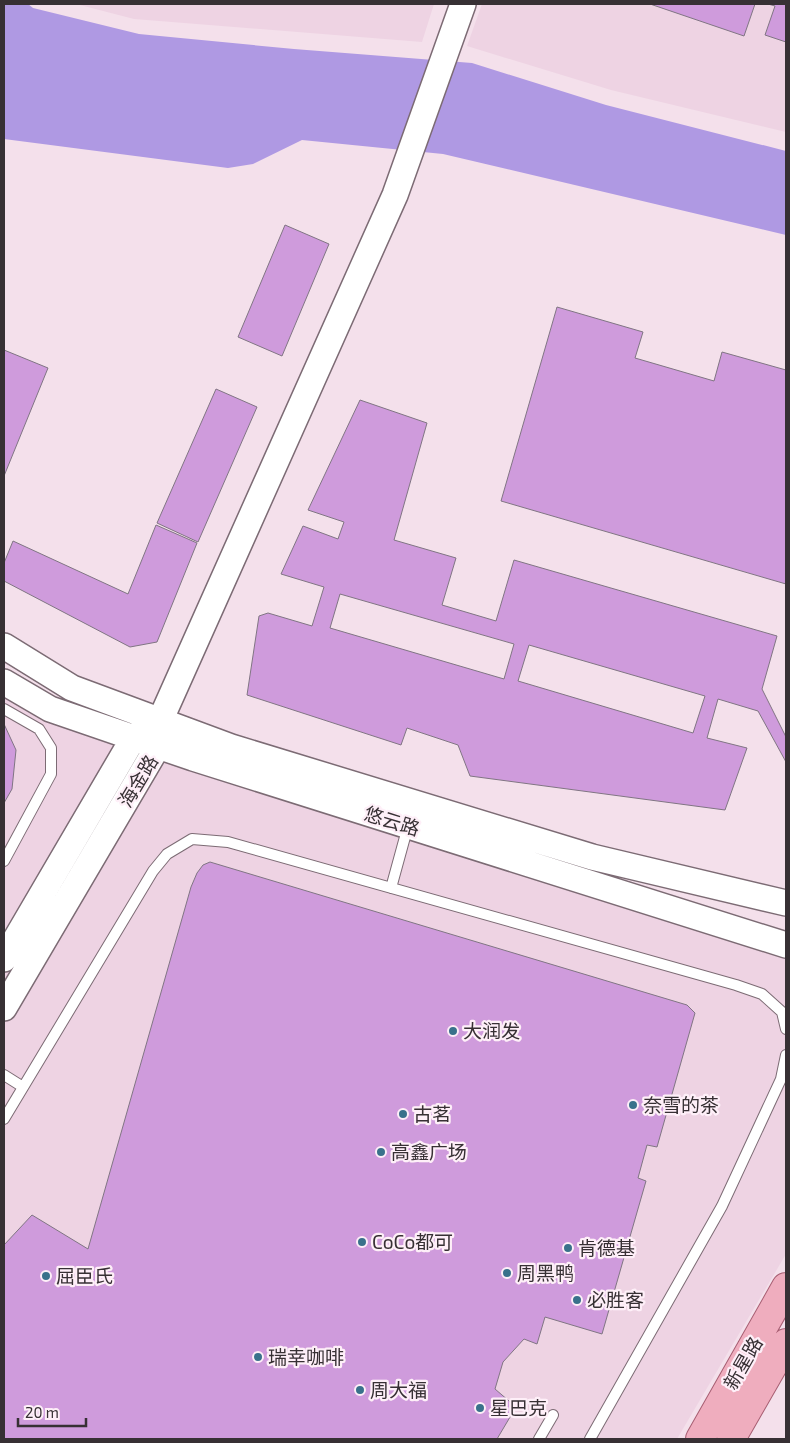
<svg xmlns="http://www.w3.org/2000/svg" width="790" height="1443" font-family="'Exo 2','Noto Sans SC',sans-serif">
<rect width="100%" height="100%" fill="#f4e0eb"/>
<path fill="#eed3e3" d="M 76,4 L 434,4 L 422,42 L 134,19 Z
M 482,4 L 786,4 L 786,132 L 611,90 L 467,46 Z
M 4,695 L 786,955 L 786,1254 L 677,1439 L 4,1439 Z"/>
<path fill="#af99e3" d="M 4,4 L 28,4 L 33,8 L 139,34 L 294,49 L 472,63 L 606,105 L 786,151 L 786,235 L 443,154 L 302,140 L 253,164 L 228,168 L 4,139 Z"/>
<path fill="#cf9bdc" stroke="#807583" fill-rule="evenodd" d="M 650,4 L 755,4 L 744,36 Z
M 768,4 L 786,4 L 786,42 L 765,35 L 775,6 Z
M 285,225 L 329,244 L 282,356 L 238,337 Z
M 557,307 L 643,332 L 635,358 L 714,381 L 722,352 L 786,370 L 786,584 L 501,501 Z
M 4,350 L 48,368 L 4,476 Z
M 216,389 L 257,407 L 198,542 L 157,523 Z
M 360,400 L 427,423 L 394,540 L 456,558 L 442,605 L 496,621 L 514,560 L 777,636 L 762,689 L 786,737 L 786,762 L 758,711 L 718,699 L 707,738 L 747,748 L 725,810 L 470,776 L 458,745 L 407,728 L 401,745 L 247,695 L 259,616 L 268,613 L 312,626 L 324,587 L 281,574 L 303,526 L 338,539 L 344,522 L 308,510 ZM 340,594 L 514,644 L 504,679 L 330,628 ZM 529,645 L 705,696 L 693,733 L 518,681 Z
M 156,525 L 197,543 L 157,642 L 130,647 L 4,581 L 4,563 L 13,541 L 128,594 Z
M 4,724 L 16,750 L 12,789 L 4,803 Z
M 210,862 L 687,1005 L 695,1013 L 657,1147 L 647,1145 L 638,1178 L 646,1181 L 602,1334 L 545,1317 L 537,1344 L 524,1339 L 503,1362 L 495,1389 L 516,1407 L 497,1439 L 4,1439 L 4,1245 L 32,1215 L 88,1249 L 191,887 L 197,873 L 203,865 Z"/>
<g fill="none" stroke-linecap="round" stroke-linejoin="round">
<defs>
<path id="service" d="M 4,709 L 39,729 L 51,748 L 51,774 L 4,861
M 391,888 L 408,826
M 4,1075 L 23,1087
M 4,1119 L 153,871 L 167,854 L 192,839 L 228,842 L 736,985 L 762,994 L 782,1012 L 786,1029
M 539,1439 L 553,1415
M 590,1439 L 722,1206 L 781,1079 L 786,1055"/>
<path id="tertiary" d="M 4,646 L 72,688 L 231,747 L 592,857 L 786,903
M 4,682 L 50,709 L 193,758 L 786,945
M 4,959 L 134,737 L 147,729
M 4,1008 L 158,746 L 160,721 L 395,195 L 463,4"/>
<path id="primary" d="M 700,1439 L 786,1287
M 731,1439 L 786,1343"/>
</defs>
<use href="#service" stroke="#7c6b74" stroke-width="12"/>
<use href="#tertiary" stroke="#7c6b74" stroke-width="28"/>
<use href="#primary" stroke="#a75e72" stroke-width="30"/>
<use href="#service" stroke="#fff" stroke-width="10"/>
<use href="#tertiary" stroke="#fff" stroke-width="25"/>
<use href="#primary" stroke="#efadbe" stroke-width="28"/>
</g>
<g fill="#39718b" stroke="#feeff8" stroke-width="2">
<circle cx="453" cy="1031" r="5"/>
<circle cx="633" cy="1105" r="5"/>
<circle cx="403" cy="1114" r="5"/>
<circle cx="381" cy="1152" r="5"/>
<circle cx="362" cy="1242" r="5"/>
<circle cx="568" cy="1248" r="5"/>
<circle cx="507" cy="1273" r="5"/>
<circle cx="46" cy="1276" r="5"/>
<circle cx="577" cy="1300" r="5"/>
<circle cx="258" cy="1357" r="5"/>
<circle cx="360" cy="1390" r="5"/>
<circle cx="480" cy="1408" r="5"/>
</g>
<g text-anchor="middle" stroke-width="4.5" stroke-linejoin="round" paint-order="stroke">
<g font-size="19" fill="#373034" stroke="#feeff8">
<text transform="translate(138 781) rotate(-59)" y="7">海金路</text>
<text transform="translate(392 821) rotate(17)" y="7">悠云路</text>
<text transform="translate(743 1363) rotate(-60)" y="7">新星路</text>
</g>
<g font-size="19" fill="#373034" stroke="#feeff8" text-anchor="start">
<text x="463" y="1038">大润发</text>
<text x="643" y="1112">奈雪的茶</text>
<text x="413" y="1121">古茗</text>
<text x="391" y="1159">高鑫广场</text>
<text x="372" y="1249">CoCo都可</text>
<text x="578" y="1255">肯德基</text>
<text x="517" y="1280">周黑鸭</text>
<text x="56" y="1283">屈臣氏</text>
<text x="587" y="1307">必胜客</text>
<text x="268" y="1364">瑞幸咖啡</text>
<text x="370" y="1397">周大福</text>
<text x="490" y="1415">星巴克</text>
</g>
</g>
<rect width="790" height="1443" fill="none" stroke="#373034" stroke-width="10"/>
<path d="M18 1418v8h68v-8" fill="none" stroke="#373034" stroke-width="2.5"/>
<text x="25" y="1418" font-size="15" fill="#373034" stroke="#feeff8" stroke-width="4" paint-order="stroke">20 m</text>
</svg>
